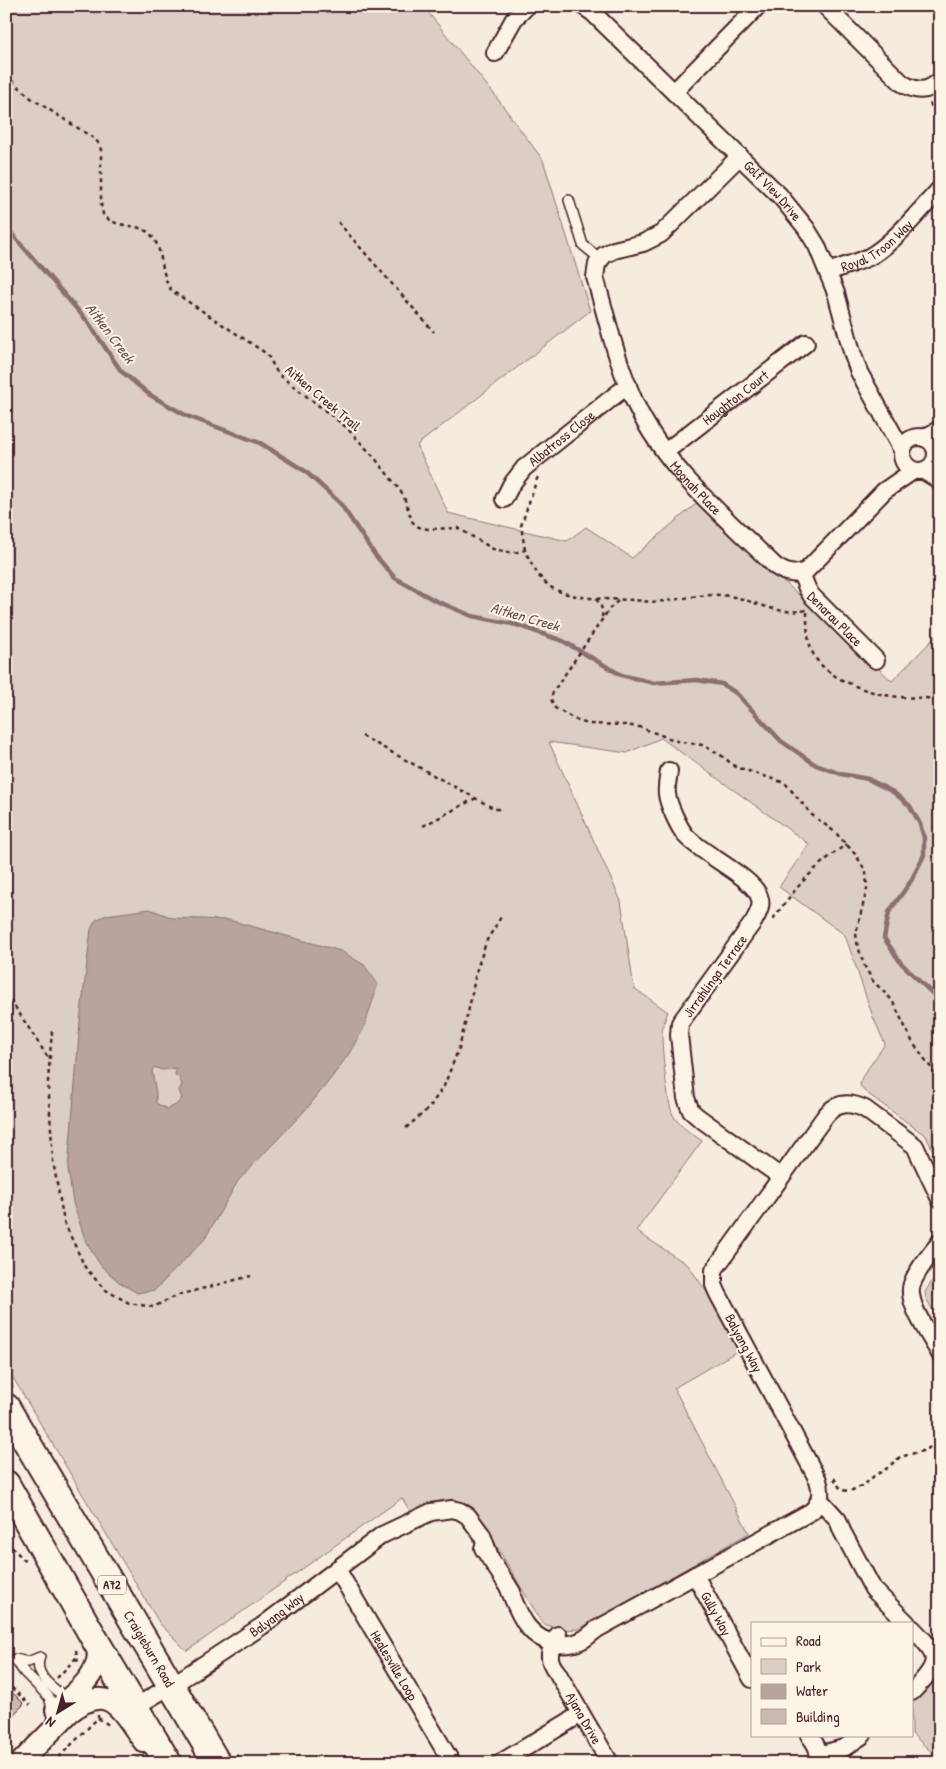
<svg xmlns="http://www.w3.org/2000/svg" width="946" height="1769" font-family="'Patrick Hand',sans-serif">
<rect width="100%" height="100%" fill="#f5ecde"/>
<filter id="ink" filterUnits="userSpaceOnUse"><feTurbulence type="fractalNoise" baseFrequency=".02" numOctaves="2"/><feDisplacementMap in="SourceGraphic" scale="10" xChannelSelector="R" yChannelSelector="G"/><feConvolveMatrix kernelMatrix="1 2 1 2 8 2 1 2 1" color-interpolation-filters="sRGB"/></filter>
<g filter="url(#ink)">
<path fill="#dbcec4" stroke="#927678" d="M 6,6 L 423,6 L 494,94 L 543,160 L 590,311 L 417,445 L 448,513 L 567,541 L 586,527 L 632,558 L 698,502 L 892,681 L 940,632 L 940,1166 L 926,1136 L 864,1091 L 860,1085 L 862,1077 L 885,1044 L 873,1017 L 845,935 L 779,887 L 809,844 L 661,738 L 627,753 L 549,742 L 621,901 L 634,988 L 668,1012 C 665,1019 662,1027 662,1035 C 662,1050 667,1103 673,1115 C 679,1126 691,1133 702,1141 L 636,1231 L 688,1265 L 711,1298 L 741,1349 L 674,1388 L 749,1533 L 579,1629 L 560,1630 L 542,1623 L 486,1528 L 468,1510 L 411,1513 L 402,1498 L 187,1651 L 160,1624 L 6,1366 Z
M 940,1269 L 940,1324 L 926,1298 L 925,1292 Z
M 940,1668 L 940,1756 L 938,1758 L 912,1734 L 912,1701 L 936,1675 Z"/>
<path fill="#b8a39e" stroke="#8c6e70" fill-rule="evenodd" d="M 150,909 L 173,918 L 229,920 L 341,951 L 364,965 L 378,984 L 364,1028 L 348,1055 L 332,1077 L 309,1106 L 238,1181 L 204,1240 L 155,1290 L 137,1293 L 119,1282 L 101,1266 L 86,1242 L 73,1203 L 68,1169 L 80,1022 L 91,929 L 96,920 L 106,915 ZM 154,1067 L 162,1070 L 176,1068 L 175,1075 L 179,1077 L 182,1084 L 179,1091 L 182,1098 L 176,1105 L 167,1109 L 156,1103 L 156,1093 L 152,1071 Z"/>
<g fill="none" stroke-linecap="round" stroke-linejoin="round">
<path stroke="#8c6e70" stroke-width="4.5" d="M 6,227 L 88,322 L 121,371 L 150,395 L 187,416 L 260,443 L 305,471 L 340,503 L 375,555 L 395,578 L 434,600 L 472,616 L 517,625 L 563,641 L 621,675 L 654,683 L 697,680 L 722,684 L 736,693 L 781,741 L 816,765 L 841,774 L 868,779 L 893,792 L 910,806 L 920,824 L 924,838 L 924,855 L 911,881 L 889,912 L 884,938 L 901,963 L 940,1001"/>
</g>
<path fill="#cab9b1" stroke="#4a1f2b" d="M 6,1686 L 24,1704 L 6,1722 Z"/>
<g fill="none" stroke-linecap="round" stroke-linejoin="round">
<defs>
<path id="service" d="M 569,200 L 583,245 L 600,259
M 40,1657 C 32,1675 55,1690 68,1699
M 15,1659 L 24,1672 L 49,1697 L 53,1712
M 15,1659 L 28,1662 L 40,1657
M 7,1762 L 9,1763"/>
<g id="minor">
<path id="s1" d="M 583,6 L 593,13 L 780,196 L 806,228 L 817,246 L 836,293 L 852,352 L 859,372 L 902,450"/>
<path d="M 825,6 L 902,83 C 916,92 928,93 940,80"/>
<path d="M 495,53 L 514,19 L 527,6"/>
<path d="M 674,92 L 758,6"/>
<path id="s2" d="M 740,156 L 661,234 L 643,243 L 614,250 L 604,255 L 597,264 L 595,277 C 607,319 617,364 636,405 C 666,469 725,517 775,566 C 785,573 794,576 806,571 L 884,491 L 913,471"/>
<path id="s3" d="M 828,272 C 841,267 856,263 869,257 C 893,244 920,210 940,189"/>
<circle cx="919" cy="454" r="17"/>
<path d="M 924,438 L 940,429"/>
<path id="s4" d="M 665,452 L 806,343"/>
<path d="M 924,471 L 940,481"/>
<path id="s5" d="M 504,499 L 511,485 L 524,468 L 628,385"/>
<path id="s6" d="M 801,573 L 807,588 L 811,595 L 876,660"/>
<path d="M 669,771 C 668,779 666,787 667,794 C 668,804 679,828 686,836 C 702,854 751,876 759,896 C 763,905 758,913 754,921 L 680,1023 L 679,1035 L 686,1098 L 691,1111 L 698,1117 L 781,1177"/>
<path d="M 940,1242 C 931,1254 917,1269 912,1284 C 905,1302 931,1337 940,1354"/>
<path d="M 820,1500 L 838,1520 L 842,1531 L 873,1589 L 907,1623"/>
<path d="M 483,1548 L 512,1592"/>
<path id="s7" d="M 337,1569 L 452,1763"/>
<path id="s8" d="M 695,1575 L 752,1679"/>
<path d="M 507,1584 C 513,1598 518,1615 528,1627 C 541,1643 565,1650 584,1639 C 589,1636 593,1632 597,1629 L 812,1511 C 821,1501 822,1493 818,1480 L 718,1294 L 714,1285 L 714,1270 L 826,1115 C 837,1102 850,1102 865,1109 L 915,1146 L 940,1199"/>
<path d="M 912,1628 C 942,1658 940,1662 912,1692"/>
<path id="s9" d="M 558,1635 C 550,1650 545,1658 557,1672 L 610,1763"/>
<path id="s10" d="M 135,1707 L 180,1680 L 262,1626 L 382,1535 L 431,1512 L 452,1509 L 460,1511 L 468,1516 L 482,1535 L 490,1557"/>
<path d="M 809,1735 C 816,1744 821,1752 817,1763"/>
<path d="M 819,1755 L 844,1748 L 863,1735"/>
<path d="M 500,1763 L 581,1714"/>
</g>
<path id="tertiary" d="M 56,1710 C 70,1696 92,1682 97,1661 C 98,1656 98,1650 98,1645
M 20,1763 L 69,1713 C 110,1680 120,1710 144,1742"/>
<g id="primary">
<path id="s11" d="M 6,1407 L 217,1763"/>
<path d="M 6,1484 L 98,1645 L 168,1763"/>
</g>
</defs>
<use href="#service" stroke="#4a1f2b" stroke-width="12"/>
<use href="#minor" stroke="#4a1f2b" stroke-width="20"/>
<use href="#tertiary" stroke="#4a1f2b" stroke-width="24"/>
<use href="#primary" stroke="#4a1f2b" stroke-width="30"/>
<path stroke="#4a1f2b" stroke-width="2.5" stroke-dasharray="4 4" stroke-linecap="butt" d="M 6,75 L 31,98 L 95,139 L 99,144 L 101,150 L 101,204 L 103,214 C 114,230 140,221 152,236 C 164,251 160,276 172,291 L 267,354 L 278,374 L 346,427 L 374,457 L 400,490 L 405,500 L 412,521 L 415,525 L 421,528 L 428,529 L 458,528 L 493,549 L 514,553 L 525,550 C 531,564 540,582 554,589 C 576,600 609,599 633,600 C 644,601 653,603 664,601 C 683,599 701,594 721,595 C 751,597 775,617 806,610
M 930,103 L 940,123
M 338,222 L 434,332
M 525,550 L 521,526 L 538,476
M 596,599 C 602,606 603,610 602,619
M 618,601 L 610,608 L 553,692 L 551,699 L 555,708 L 578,721 L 588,724 L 625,725 L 639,727 L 677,741 L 702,745 L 718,753 L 736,767 L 785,783 L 812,815 L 835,832 L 856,855 L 866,872 L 867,889 L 856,933 L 857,943 L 864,965 L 873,981 L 892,1000 L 913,1043 L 940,1080
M 807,612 C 807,627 807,644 815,657 C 828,680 876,696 901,697 C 914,698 927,697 940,700
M 362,736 L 495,809 L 503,809
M 423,826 L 476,798
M 773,919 C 796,887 814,866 847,844
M 6,993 L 49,1059
M 52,1031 L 48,1081 L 53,1161 L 64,1222 L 85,1267 L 104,1289 L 129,1303 L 153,1307 L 178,1295 L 251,1276
M 406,1128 L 429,1108 L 444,1086 L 459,1048 L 470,1004 L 476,972 L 487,940 L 501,917
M 940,1308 L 940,1309
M 6,1377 L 13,1388
M 834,1478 L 841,1490 L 850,1491 L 864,1485 L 874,1476 L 886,1469 L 900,1457 L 926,1450 L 940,1440
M 6,1541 L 27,1563
M 76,1650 L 78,1664
M 57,1678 L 77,1657
M 6,1682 L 30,1705
M 98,1718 L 109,1725
M 236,1755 L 241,1763
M 137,1757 L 141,1763
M 53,1763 L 98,1718 L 98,1715"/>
<use href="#service" stroke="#fcf5e5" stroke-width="9"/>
<use href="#minor" stroke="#fcf5e5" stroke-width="16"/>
<use href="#tertiary" stroke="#fcf5e5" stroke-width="20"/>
<use href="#primary" stroke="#fcf5e5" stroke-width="26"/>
</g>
</g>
<g text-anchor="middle" stroke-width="4" stroke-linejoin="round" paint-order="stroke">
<rect fill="#fcf5e5" stroke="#7f5f63" stroke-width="1" x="98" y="1575.5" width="28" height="19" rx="4"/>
<g font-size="12" font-weight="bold" fill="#4a1f2b">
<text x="112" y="1589">A72</text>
</g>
<g font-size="14" fill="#4a1f2b" stroke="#fcf5e5">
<text dy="5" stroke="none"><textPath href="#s1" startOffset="265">Golf View Drive</textPath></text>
<text dy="5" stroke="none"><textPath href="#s3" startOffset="56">Royal Troon Way</textPath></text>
<text transform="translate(323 398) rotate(40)" y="5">Aitken Creek Trail</text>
<text dy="5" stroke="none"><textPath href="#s4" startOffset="89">Houghton Court</textPath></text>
<text dy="5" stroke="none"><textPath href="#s5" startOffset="85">Albatross Close</textPath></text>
<text dy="5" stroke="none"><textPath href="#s2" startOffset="434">Moonah Place</textPath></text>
<text dy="5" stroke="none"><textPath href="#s6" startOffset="58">Denarau Place</textPath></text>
<text transform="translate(715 976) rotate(-54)" y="5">Jirrahlinga Terrace</text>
<text transform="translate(744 1343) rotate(62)" y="5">Balyang Way</text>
<text dy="5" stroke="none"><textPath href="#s8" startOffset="44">Gully Way</textPath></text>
<text dy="5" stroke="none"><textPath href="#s10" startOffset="169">Balyang Way</textPath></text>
<text dy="5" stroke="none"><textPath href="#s11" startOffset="281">Craigieburn Road</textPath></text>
<text dy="5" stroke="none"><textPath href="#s7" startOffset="112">Healesville Loop</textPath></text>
<text dy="5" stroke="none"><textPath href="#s9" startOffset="94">Ajana Drive</textPath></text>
</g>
<g font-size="15" font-style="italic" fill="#704d53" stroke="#fcf5e5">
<text transform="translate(110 333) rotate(53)" y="5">Aitken Creek</text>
<text transform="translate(525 617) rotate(16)" y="5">Aitken Creek</text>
</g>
</g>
<rect width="946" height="1769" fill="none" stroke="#fcf5e5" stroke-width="25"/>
<rect x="12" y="12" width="921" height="1744" fill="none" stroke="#4a1f2b" stroke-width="2" filter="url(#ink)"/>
<rect x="751" y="1622" width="162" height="115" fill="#fcf5e5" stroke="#b59f9b"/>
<rect x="761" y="1638" width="25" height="8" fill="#fcf5e5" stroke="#b59f9b"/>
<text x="796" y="1646" font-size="15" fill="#4a1f2b">Road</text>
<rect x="761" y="1659" width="25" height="15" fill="#dbcec4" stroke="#b59f9b"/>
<text x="796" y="1672" font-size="15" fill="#4a1f2b">Park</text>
<rect x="761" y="1684" width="25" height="15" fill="#b8a39e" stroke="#b59f9b"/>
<text x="796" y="1696" font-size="15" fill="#4a1f2b">Water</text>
<rect x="761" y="1709" width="25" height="15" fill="#cab9b1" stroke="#b59f9b"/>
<text x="796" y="1722" font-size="15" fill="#4a1f2b">Building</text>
<g transform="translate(58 1712) rotate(217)" stroke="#fcf5e5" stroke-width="4" paint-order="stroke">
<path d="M0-4L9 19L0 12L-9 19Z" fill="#4a1f2b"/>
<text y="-8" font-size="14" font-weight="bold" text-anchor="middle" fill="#4a1f2b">N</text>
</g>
</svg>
